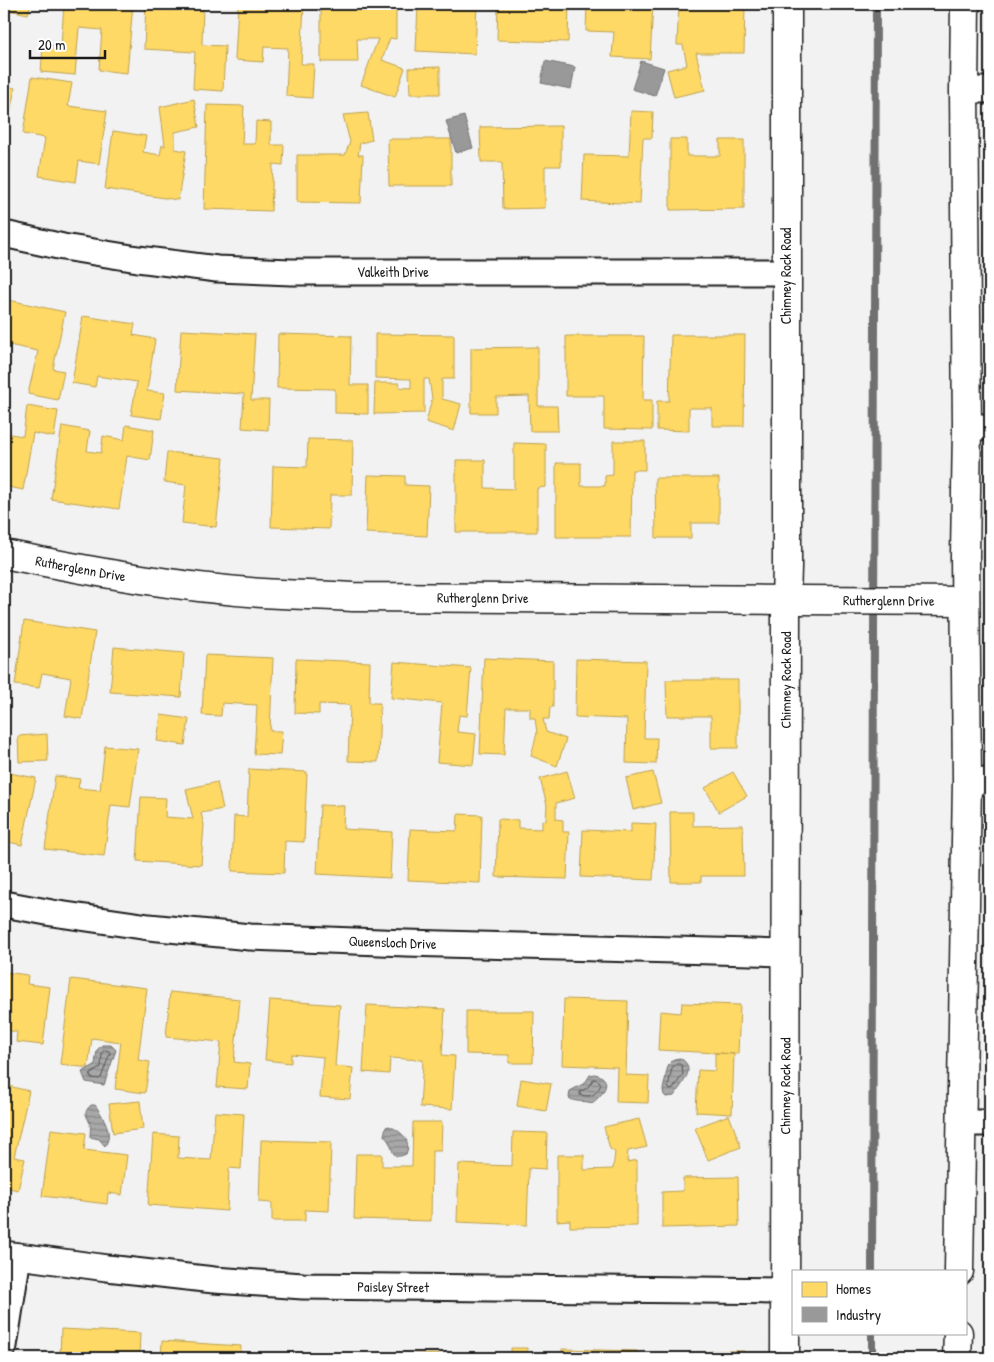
<svg xmlns="http://www.w3.org/2000/svg" width="994" height="1362" font-family="'Patrick Hand',sans-serif">
<defs>
<pattern id="water-rules" width="6" height="5" patternUnits="userSpaceOnUse" patternTransform="scale(1.25)"><rect width="6" height="5" fill="#a8a8a8"/><path d="M0 2.5h6" fill="none" stroke="#888"/></pattern>
</defs>
<rect width="100%" height="100%" fill="#f2f2f2"/>
<filter id="ink" filterUnits="userSpaceOnUse"><feTurbulence type="fractalNoise" baseFrequency=".02" numOctaves="2"/><feDisplacementMap in="SourceGraphic" scale="10" xChannelSelector="R" yChannelSelector="G"/><feConvolveMatrix kernelMatrix="1 2 1 2 8 2 1 2 1" color-interpolation-filters="sRGB"/></filter>
<g filter="url(#ink)">
<path fill="url(#water-rules)" stroke="#707070" d="M 102,1045 L 111,1045 L 116,1050 L 104,1085 L 86,1082 L 82,1072 L 95,1065 L 97,1050 Z
M 680,1058 C 698,1068 681,1085 674,1096 L 666,1097 L 664,1095 L 663,1090 L 668,1065 L 674,1059 Z
M 595,1074 C 615,1079 603,1095 592,1103 C 584,1100 575,1103 569,1098 L 570,1091 L 585,1083 L 590,1075 Z
M 91,1105 L 95,1105 C 103,1116 114,1133 105,1146 L 99,1139 L 90,1137 C 90,1133 91,1128 90,1124 C 87,1114 82,1114 91,1105 Z
M 389,1126 C 401,1131 412,1140 406,1154 C 391,1161 394,1150 389,1142 C 389,1141 384,1136 384,1135 L 386,1127 Z"/>
<path fill="#ffd966" stroke="#bba050" d="M 4,4 L 31,4 L 28,14 L 4,9 Z
M 64,4 L 133,4 L 127,73 L 99,70 L 102,30 L 79,28 L 75,75 L 41,72 L 43,44 L 61,46 Z
M 146,4 L 203,4 L 202,45 L 225,46 L 223,91 L 193,89 L 195,52 L 144,49 Z
M 238,4 L 304,4 L 301,64 L 314,64 L 312,98 L 286,96 L 288,48 L 264,47 L 263,62 L 235,60 Z
M 321,4 L 396,4 L 396,39 L 390,38 L 382,60 L 405,68 L 395,97 L 361,85 L 378,39 L 357,39 L 358,62 L 321,62 Z
M 418,4 L 477,4 L 475,54 L 416,51 Z
M 498,4 L 569,4 L 568,42 L 497,40 Z
M 587,4 L 653,4 L 650,59 L 612,57 L 614,32 L 586,31 Z
M 679,4 L 745,4 L 744,53 L 696,53 L 705,90 L 674,97 L 667,70 L 687,65 L 683,45 L 677,45 Z
M 440,67 L 440,94 L 410,94 L 409,68 Z
M 32,77 L 72,83 L 68,106 L 107,111 L 99,164 L 79,161 L 76,182 L 39,176 L 45,138 L 23,134 Z
M 4,86 L 15,88 L 4,142 Z
M 194,99 L 199,127 L 175,132 L 175,149 L 186,151 L 178,200 L 105,189 L 113,131 L 146,136 L 143,152 L 160,155 L 162,145 L 165,146 L 160,107 Z
M 207,105 L 244,106 L 242,144 L 255,144 L 256,121 L 271,122 L 271,145 L 284,145 L 283,165 L 273,164 L 271,211 L 204,209 Z
M 631,111 L 653,112 L 652,138 L 643,138 L 640,204 L 582,201 L 584,155 L 629,156 Z
M 368,113 L 372,140 L 360,143 L 358,155 L 363,155 L 361,203 L 297,202 L 297,155 L 345,155 L 350,142 L 343,115 Z
M 561,126 L 561,166 L 545,166 L 545,208 L 503,209 L 502,162 L 481,162 L 480,127 Z
M 388,139 L 451,139 L 451,186 L 389,186 Z
M 670,139 L 687,139 L 687,156 L 720,156 L 720,140 L 744,140 L 744,209 L 670,210 Z
M 4,299 L 65,312 L 53,369 L 64,371 L 58,400 L 28,394 L 38,351 L 4,344 Z
M 83,316 L 135,324 L 133,335 L 155,339 L 147,391 L 165,393 L 161,419 L 131,415 L 137,382 L 97,376 L 95,387 L 72,383 Z
M 181,330 L 255,334 L 251,400 L 269,400 L 268,430 L 242,428 L 244,394 L 177,390 Z
M 278,334 L 351,336 L 350,385 L 368,385 L 368,414 L 335,413 L 335,389 L 277,388 Z
M 375,334 L 454,335 L 454,379 L 442,379 L 442,399 L 461,404 L 454,431 L 426,422 L 432,399 L 429,379 L 424,379 L 424,413 L 374,414 L 375,383 L 399,383 L 399,387 L 411,388 L 411,379 L 375,378 Z
M 671,335 L 745,335 L 744,426 L 712,426 L 712,408 L 689,408 L 689,431 L 657,430 L 657,401 L 669,401 Z
M 566,336 L 644,336 L 643,400 L 652,400 L 652,430 L 604,429 L 604,396 L 566,396 Z
M 538,347 L 538,406 L 557,406 L 558,431 L 530,431 L 529,396 L 496,397 L 496,413 L 471,413 L 471,348 Z
M 27,406 L 58,411 L 54,437 L 33,433 L 23,490 L 4,486 L 4,433 L 23,436 Z
M 126,425 L 154,430 L 150,460 L 127,456 L 119,509 L 51,499 L 62,426 L 90,431 L 87,451 L 101,453 L 103,436 L 124,440 Z
M 308,439 L 353,440 L 352,495 L 330,495 L 329,529 L 271,527 L 273,466 L 307,467 Z
M 613,441 L 645,441 L 645,470 L 632,470 L 631,537 L 556,537 L 556,463 L 581,463 L 581,486 L 605,486 L 605,476 L 613,475 Z
M 514,443 L 546,444 L 546,487 L 537,488 L 537,532 L 456,532 L 456,460 L 485,460 L 485,488 L 514,489 Z
M 167,452 L 224,458 L 216,527 L 182,523 L 186,485 L 164,482 Z
M 368,475 L 405,476 L 405,485 L 429,486 L 427,536 L 366,533 Z
M 655,478 L 719,478 L 719,523 L 691,523 L 691,538 L 656,538 Z
M 24,621 L 95,632 L 82,719 L 65,716 L 71,678 L 42,673 L 39,688 L 15,685 Z
M 114,647 L 184,653 L 181,697 L 110,692 Z
M 4,650 L 9,652 L 4,678 Z
M 205,655 L 273,658 L 270,731 L 282,731 L 280,755 L 254,754 L 257,705 L 222,703 L 221,716 L 202,715 Z
M 484,658 L 553,661 L 553,707 L 550,707 L 549,719 L 543,719 L 546,732 L 566,739 L 557,766 L 531,756 L 537,733 L 535,718 L 530,718 L 530,708 L 506,708 L 504,755 L 480,754 Z
M 296,659 L 370,662 L 369,703 L 380,703 L 378,762 L 348,761 L 350,705 L 319,704 L 319,714 L 295,713 Z
M 576,659 L 646,661 L 644,738 L 657,738 L 656,764 L 626,763 L 627,719 L 575,717 Z
M 394,662 L 471,668 L 467,716 L 459,715 L 457,732 L 476,734 L 473,765 L 437,762 L 442,703 L 391,698 Z
M 666,680 L 738,680 L 738,748 L 711,748 L 711,716 L 667,716 Z
M 161,715 L 189,719 L 185,745 L 157,741 Z
M 47,734 L 48,761 L 19,762 L 18,736 Z
M 105,746 L 138,749 L 130,807 L 111,805 L 104,856 L 45,849 L 55,776 L 80,779 L 78,788 L 100,790 Z
M 249,769 L 307,772 L 304,842 L 285,841 L 284,873 L 232,871 L 234,816 L 247,817 Z
M 567,771 L 575,798 L 556,803 L 556,819 L 563,820 L 563,832 L 569,832 L 567,879 L 496,877 L 498,819 L 518,820 L 518,828 L 542,829 L 542,820 L 546,821 L 547,805 L 540,779 Z
M 4,772 L 36,778 L 22,845 L 4,841 Z
M 653,772 L 661,803 L 633,810 L 626,778 Z
M 733,772 L 747,796 L 719,812 L 705,788 Z
M 217,782 L 223,809 L 201,813 L 204,825 L 201,865 L 137,861 L 141,797 L 166,798 L 165,817 L 193,819 L 186,789 Z
M 320,805 L 344,806 L 343,829 L 392,832 L 390,878 L 317,874 Z
M 670,812 L 693,812 L 693,826 L 743,825 L 744,876 L 701,876 L 701,882 L 671,882 Z
M 458,814 L 482,815 L 480,883 L 408,880 L 410,829 L 457,831 Z
M 631,823 L 656,824 L 653,880 L 581,877 L 583,830 L 631,832 Z
M 4,972 L 28,975 L 27,984 L 50,987 L 43,1045 L 16,1042 L 17,1032 L 4,1030 Z
M 71,979 L 147,988 L 138,1060 L 150,1062 L 145,1093 L 115,1089 L 121,1042 L 92,1038 L 88,1068 L 60,1064 Z
M 170,992 L 240,999 L 234,1062 L 250,1064 L 248,1089 L 217,1087 L 221,1042 L 166,1037 Z
M 564,999 L 628,1001 L 626,1075 L 649,1076 L 648,1103 L 616,1102 L 617,1067 L 562,1065 Z
M 270,1000 L 340,1005 L 335,1066 L 353,1068 L 350,1099 L 320,1097 L 323,1057 L 291,1054 L 291,1063 L 265,1060 Z
M 682,1003 L 740,1005 L 738,1054 L 658,1050 L 660,1011 L 681,1013 Z
M 367,1005 L 445,1009 L 442,1055 L 455,1056 L 452,1109 L 420,1107 L 423,1060 L 390,1058 L 389,1074 L 363,1072 Z
M 466,1011 L 534,1011 L 533,1063 L 509,1063 L 509,1055 L 466,1054 Z
M 715,1053 L 734,1054 L 732,1114 L 696,1112 L 698,1070 L 715,1071 Z
M 521,1079 L 551,1084 L 546,1111 L 517,1106 Z
M 4,1085 L 29,1091 L 14,1157 L 25,1159 L 18,1190 L 4,1187 Z
M 140,1101 L 143,1129 L 113,1133 L 109,1104 Z
M 215,1112 L 244,1114 L 241,1169 L 229,1168 L 227,1211 L 148,1205 L 153,1134 L 179,1136 L 178,1158 L 211,1160 Z
M 729,1115 L 741,1147 L 708,1160 L 695,1128 Z
M 639,1119 L 647,1147 L 628,1151 L 627,1162 L 637,1160 L 637,1226 L 570,1227 L 570,1220 L 557,1221 L 557,1155 L 584,1155 L 584,1170 L 613,1169 L 615,1152 L 610,1149 L 604,1127 Z
M 413,1122 L 442,1122 L 441,1151 L 432,1151 L 431,1221 L 354,1219 L 356,1154 L 382,1154 L 382,1166 L 412,1166 Z
M 51,1129 L 86,1133 L 84,1150 L 127,1155 L 122,1195 L 108,1193 L 107,1204 L 42,1196 Z
M 513,1132 L 547,1133 L 546,1169 L 529,1168 L 527,1225 L 457,1222 L 459,1164 L 512,1166 Z
M 261,1140 L 331,1142 L 329,1211 L 305,1210 L 305,1221 L 272,1221 L 272,1203 L 259,1202 Z
M 738,1177 L 739,1226 L 662,1228 L 662,1192 L 683,1191 L 683,1178 Z
M 61,1329 L 140,1333 L 139,1358 L 60,1358 Z
M 162,1341 L 241,1346 L 240,1358 L 161,1358 Z
M 511,1348 L 527,1348 L 527,1358 L 511,1358 Z
M 562,1349 L 637,1351 L 637,1358 L 562,1358 Z
M 712,1351 L 744,1351 L 744,1358 L 712,1358 Z
M 259,1354 L 340,1356 L 340,1358 L 259,1358 Z
M 439,1354 L 439,1358 L 362,1358 L 362,1355 Z"/>
<path fill="#999" stroke="#747474" d="M 545,61 L 575,67 L 571,89 L 541,83 Z
M 641,61 L 664,68 L 655,96 L 632,89 Z
M 464,116 L 473,148 L 456,153 L 446,121 Z"/>
<g fill="none" stroke-linecap="round" stroke-linejoin="round">
<path stroke="#545454" stroke-width="1" d="M 105,1050 L 109,1051 L 110,1053 L 101,1078 L 99,1079 L 91,1078 L 90,1076 L 91,1074 L 101,1067 L 102,1053 Z
M 677,1064 L 680,1064 L 682,1066 L 683,1074 L 673,1089 L 670,1090 L 668,1087 L 672,1068 Z
M 594,1079 L 599,1081 L 601,1085 C 594,1096 593,1097 580,1095 L 580,1092 L 588,1087 Z"/>
<path stroke="#707070" stroke-width="8" d="M 872,1271 L 876,4
M 872,1333 L 872,1358"/>
<defs>
<g id="minor">
<path d="M 964,90 L 990,90"/>
<path id="s1" d="M 4,234 L 63,247 L 138,259 L 217,269 L 291,272 L 786,272"/>
<path d="M 967,427 L 990,427"/>
<path d="M 967,781 L 990,781"/>
<path id="s2" d="M 4,904 L 52,913 L 149,927 L 250,937 L 406,943 L 785,953"/>
<path d="M 961,1123 L 990,1123"/>
<path id="s3" d="M 4,1254 L 107,1268 L 214,1280 L 303,1286 L 785,1291"/>
<path d="M 4,1346 L 18,1256"/>
</g>
<g id="tertiary">
<path id="s4" d="M 4,554 C 89,571 175,587 262,593 C 293,595 323,595 353,597 L 965,601"/>
</g>
<g id="secondary">
<path d="M 959,1271 L 967,781 L 965,556 L 967,427 L 964,90 L 965,4"/>
<path id="s5" d="M 785,1358 L 786,599 L 787,567 L 787,4"/>
<path d="M 957,1358 L 958,1333"/>
</g>
</defs>
<use href="#minor" stroke="#1c1c1c" stroke-width="29"/>
<use href="#tertiary" stroke="#1c1c1c" stroke-width="31"/>
<use href="#secondary" stroke="#1c1c1c" stroke-width="31"/>
<use href="#minor" stroke="#fff" stroke-width="25"/>
<use href="#tertiary" stroke="#fff" stroke-width="28"/>
<use href="#secondary" stroke="#fff" stroke-width="28"/>
</g>
</g>
<g text-anchor="middle" stroke-width="5" stroke-linejoin="round" paint-order="stroke">
<g font-size="14" fill="#1c1c1c" stroke="#fff">
<text dy="5" stroke="none"><textPath href="#s1" startOffset="392">Valkeith Drive</textPath></text>
<text transform="translate(786 276) rotate(-90)" y="5">Chimney Rock Road</text>
<text dy="5" stroke="none"><textPath href="#s4" startOffset="78">Rutherglenn Drive</textPath></text>
<text dy="5" stroke="none"><textPath href="#s4" startOffset="482">Rutherglenn Drive</textPath></text>
<text dy="5" stroke="none"><textPath href="#s4" startOffset="888">Rutherglenn Drive</textPath></text>
<text dy="5" stroke="none"><textPath href="#s5" startOffset="678">Chimney Rock Road</textPath></text>
<text dy="5" stroke="none"><textPath href="#s2" startOffset="391">Queensloch Drive</textPath></text>
<text dy="5" stroke="none"><textPath href="#s5" startOffset="272">Chimney Rock Road</textPath></text>
<text dy="5" stroke="none"><textPath href="#s3" startOffset="391">Paisley Street</textPath></text>
</g>
</g>
<rect width="994" height="1362" fill="none" stroke="#fff" stroke-width="20"/>
<rect x="10" y="10" width="974" height="1342" fill="none" stroke="#1c1c1c" stroke-width="2" filter="url(#ink)"/>
<rect x="792" y="1270" width="175" height="65" fill="#ffffff" stroke="#a4a4a4"/>
<rect x="802" y="1282" width="25" height="15" fill="#ffd966" stroke="#a4a4a4"/>
<text x="836" y="1294" font-size="15" fill="#1c1c1c">Homes</text>
<rect x="802" y="1307" width="25" height="15" fill="#999999" stroke="#a4a4a4"/>
<text x="836" y="1320" font-size="15" fill="#1c1c1c">Industry</text>
<path d="M30 50v8h75v-8" fill="none" stroke="#1c1c1c" stroke-width="2.5"/>
<text x="38" y="50" font-size="15" fill="#1c1c1c" stroke="#ffffff" stroke-width="4" paint-order="stroke">20 m</text>
</svg>
